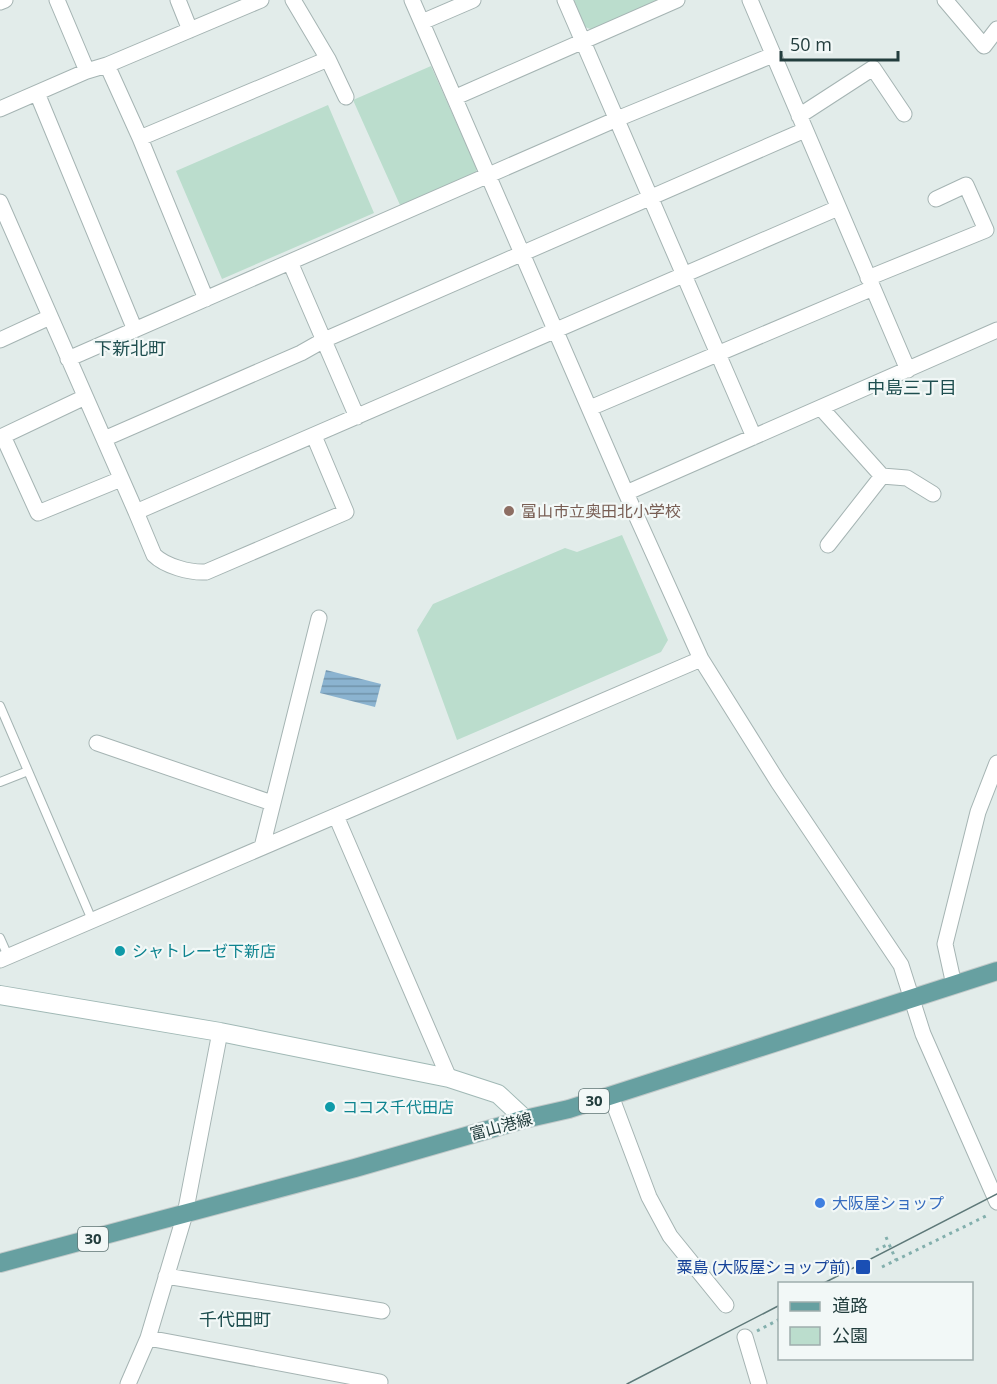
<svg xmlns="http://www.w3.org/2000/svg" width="997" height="1384" font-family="'Open Sans','Noto Sans JP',sans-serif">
<defs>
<pattern id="water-rules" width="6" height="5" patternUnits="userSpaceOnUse" patternTransform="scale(1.5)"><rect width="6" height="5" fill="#8bb3d0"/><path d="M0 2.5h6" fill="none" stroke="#7193aa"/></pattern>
</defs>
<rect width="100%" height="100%" fill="#e2ecea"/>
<path fill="#bbddcd" d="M 574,0 L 660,0 L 593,30 L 585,27 Z
M 431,66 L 477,169 L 475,174 L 400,205 L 353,100 Z
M 328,105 L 374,213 L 222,279 L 176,171 Z
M 622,535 L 668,640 L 661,652 L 457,740 L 417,630 L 433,604 L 565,548 L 577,552 Z"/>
<path fill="url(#water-rules)" d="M 326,670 L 381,684 L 375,707 L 320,693 Z"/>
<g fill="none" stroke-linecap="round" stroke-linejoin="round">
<defs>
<path id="lane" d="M 0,706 L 28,771
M 0,782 L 28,771 L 92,920
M 0,938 L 8,956"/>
<path id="street" d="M 57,0 L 87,71
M 178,0 L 190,30
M 293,0 L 328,59 L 346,97
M 412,0 L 626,493 L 701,659 L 778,782 L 901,965 L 923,1034 L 997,1202
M 565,0 L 754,437
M 750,0 L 908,370
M 945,0 L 984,46 L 997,29
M 0,2 L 5,0
M 422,22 L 473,0
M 107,65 L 140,138 L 206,299
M 37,93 L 135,330
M 456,97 L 677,0
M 0,109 L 87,71 L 107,65 L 261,0
M 799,116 L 873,68 L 904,114
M 140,138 L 328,59
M 0,202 L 136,512 L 838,208
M 290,262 L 357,417
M 868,278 L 986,230 L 966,185 L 936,199
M 0,340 L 50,317
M 68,359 L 617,119 L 773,55
M 85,397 L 3,436 L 38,513 L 121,479
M 590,408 L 873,288
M 821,408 L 882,476 L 828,545
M 104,439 L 301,353 L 324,340 L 805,130
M 882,476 L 907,478 L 933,494
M 626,493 L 997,330
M 136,512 L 154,555 C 165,566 190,573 206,572 L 346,512 L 314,436
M 97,743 L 272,803
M 336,816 L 449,1078
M 262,847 L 319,618
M 0,960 L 701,659
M 954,985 L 945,944 L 978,812 L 997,763
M 611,1096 L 649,1197 L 670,1236 L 726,1305
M 166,1276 L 382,1311
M 745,1337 L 759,1384
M 148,1338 L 380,1382
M 128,1384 L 148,1338 L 185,1214 L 220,1032"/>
<path id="secondary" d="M 0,995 L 220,1032 L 449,1078 L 498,1094 L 525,1119"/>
<path id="primary" d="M 0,1263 L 355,1168 L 525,1119 L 569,1109 L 997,971"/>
</defs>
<use href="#lane" stroke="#a5b4b3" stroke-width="10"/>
<use href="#street" stroke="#a5b4b3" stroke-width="17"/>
<use href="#secondary" stroke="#a0b8b5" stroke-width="20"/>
<use href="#primary" stroke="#c1c9c9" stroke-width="20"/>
<path stroke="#83afad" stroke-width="3" stroke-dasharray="3 4.5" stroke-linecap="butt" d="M 886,1237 L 889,1244
M 876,1250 L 889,1244 L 896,1260
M 882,1267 L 988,1215
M 757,1331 L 780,1319"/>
<use href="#lane" stroke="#fff" stroke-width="8"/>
<use href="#street" stroke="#fff" stroke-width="15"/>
<use href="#secondary" stroke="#fff" stroke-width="18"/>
<use href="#primary" stroke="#67a0a1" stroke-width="18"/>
<path stroke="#5d7878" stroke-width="1.5" d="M 822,1284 L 997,1194
M 627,1384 L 780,1305"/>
</g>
<circle fill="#8d6e63" stroke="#f2f8f7" stroke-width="2" cx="509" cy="511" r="6"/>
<g fill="#0f9aa8" stroke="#f2f8f7" stroke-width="2">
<circle cx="120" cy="951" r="6"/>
<circle cx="330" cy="1107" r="6"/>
</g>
<circle fill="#3f7fe0" stroke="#f2f8f7" stroke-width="2" cx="820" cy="1203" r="6"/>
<rect fill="#1a4fb4" stroke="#f2f8f7" stroke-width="2" x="855" y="1259" width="16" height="16" rx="3"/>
<g text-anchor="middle" stroke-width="4.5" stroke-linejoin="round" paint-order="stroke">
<g fill="#f2f8f7" stroke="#607575" stroke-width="1.5">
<rect x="579" y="1089" width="30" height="24" rx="4.5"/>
<rect x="78" y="1227" width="30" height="24" rx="4.5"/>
</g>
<g font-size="15" font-weight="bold" fill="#223d3d">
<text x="594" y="1106">30</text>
<text x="93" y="1244">30</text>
</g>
<g font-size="16" fill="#785e54" stroke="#f2f8f7" text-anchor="start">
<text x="521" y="517">富山市立奥田北小学校</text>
</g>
<g font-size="16" fill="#0d838f" stroke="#f2f8f7" text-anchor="start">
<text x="132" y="957">シャトレーゼ下新店</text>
<text x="342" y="1113">ココス千代田店</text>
</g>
<g font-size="16" fill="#223d3d" stroke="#f2f8f7">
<text transform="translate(501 1126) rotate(-15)" y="6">富山港線</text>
</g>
<g font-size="16" fill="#366cbe" stroke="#f2f8f7" text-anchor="start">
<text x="832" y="1209">大阪屋ショップ</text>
</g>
<g font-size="16" fill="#164399" stroke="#f2f8f7" text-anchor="end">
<text x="850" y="1273">粟島 (大阪屋ショップ前)</text>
</g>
<g font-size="18" fill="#1e4e4f" stroke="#f2f8f7">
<text x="130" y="355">下新北町</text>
<text x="912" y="394">中島三丁目</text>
<text x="235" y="1326">千代田町</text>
</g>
</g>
<rect x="778" y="1282" width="195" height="78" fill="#f2f8f7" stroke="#9fadad" stroke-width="1.5"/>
<rect x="790" y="1302" width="30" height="9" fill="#67a0a1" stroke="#9fadad" stroke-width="1.5"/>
<text x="832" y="1312" font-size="18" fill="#223d3d">道路</text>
<rect x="790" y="1327" width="30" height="18" fill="#bbddcd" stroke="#9fadad" stroke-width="1.5"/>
<text x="832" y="1342" font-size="18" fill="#223d3d">公園</text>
<path d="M781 51v9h117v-9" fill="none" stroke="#223d3d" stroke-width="3"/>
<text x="790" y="51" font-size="18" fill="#223d3d" stroke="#f2f8f7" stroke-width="4.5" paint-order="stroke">50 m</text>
</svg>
